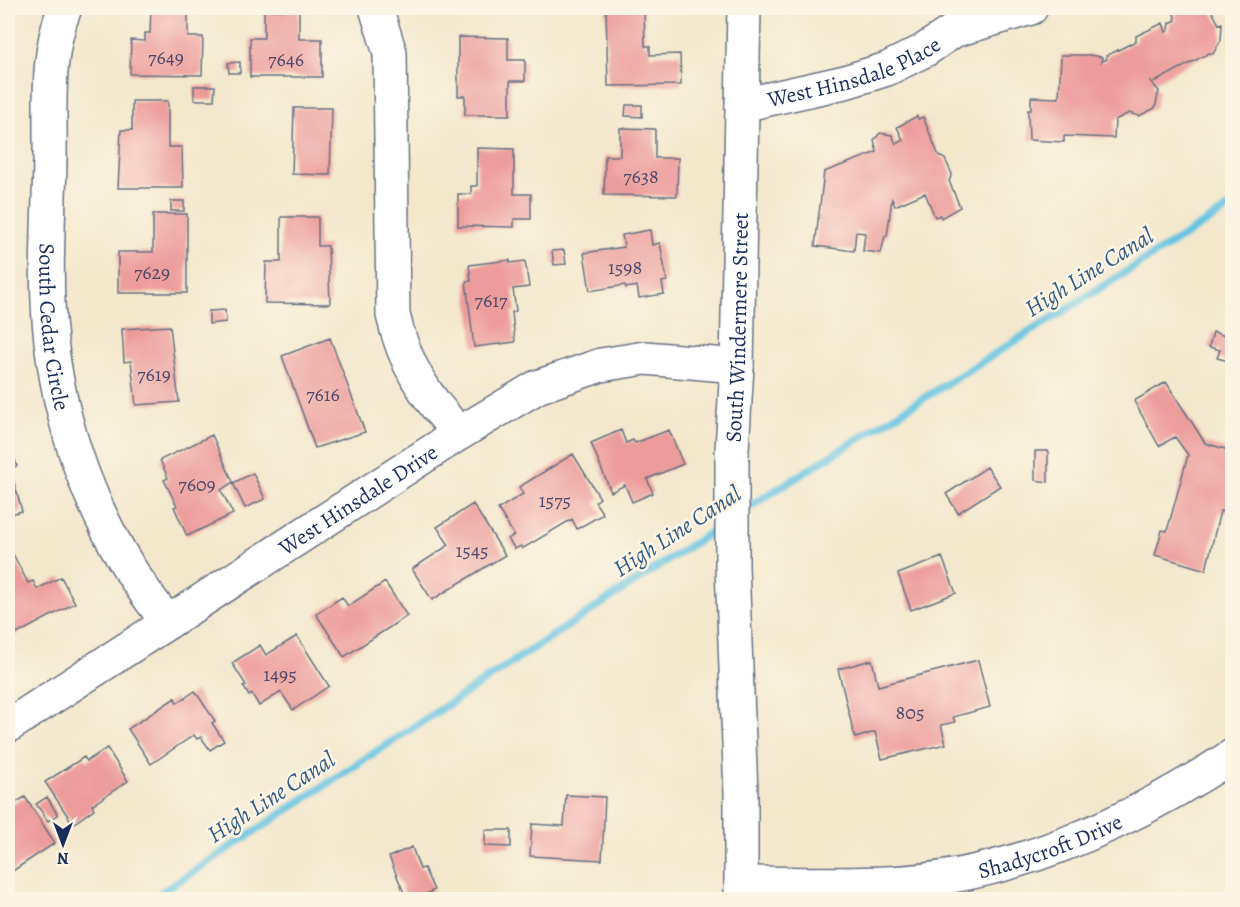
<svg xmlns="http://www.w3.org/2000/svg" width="1240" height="907" font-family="Alegreya,serif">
<rect width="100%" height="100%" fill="#fcf5e5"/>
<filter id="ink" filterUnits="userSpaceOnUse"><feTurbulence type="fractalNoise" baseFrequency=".0167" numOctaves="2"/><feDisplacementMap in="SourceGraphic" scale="12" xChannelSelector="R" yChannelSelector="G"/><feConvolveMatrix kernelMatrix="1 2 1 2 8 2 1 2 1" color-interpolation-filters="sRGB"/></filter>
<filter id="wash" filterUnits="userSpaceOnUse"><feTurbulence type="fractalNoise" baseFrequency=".008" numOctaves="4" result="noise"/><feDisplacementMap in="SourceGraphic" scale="24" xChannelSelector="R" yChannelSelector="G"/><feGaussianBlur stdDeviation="1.35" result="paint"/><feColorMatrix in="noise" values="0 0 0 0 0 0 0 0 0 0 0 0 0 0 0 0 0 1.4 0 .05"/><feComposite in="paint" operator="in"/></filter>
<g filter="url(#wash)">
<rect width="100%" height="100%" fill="#f3e8cc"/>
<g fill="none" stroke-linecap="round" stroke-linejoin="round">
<path stroke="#63c2e1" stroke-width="8" d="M 741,512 L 1232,206
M 150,900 L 723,524"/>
</g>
<g id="blocks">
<path fill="#ec9c9b" d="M 151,8 L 188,8 L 188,37 L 203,37 L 202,75 L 130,74 L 131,40 L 145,41 L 145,33 L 150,33 Z
M 606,8 L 644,8 L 645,46 L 650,46 L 650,55 L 680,54 L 681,85 L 608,86 Z
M 1179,8 L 1210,8 L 1219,24 L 1222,23 L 1221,40 L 1213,54 L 1209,53 L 1153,83 L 1150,81 L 1159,91 L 1155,108 L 1139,116 L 1129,113 L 1115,120 L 1114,138 L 1064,136 L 1064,142 L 1029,140 L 1028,110 L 1031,110 L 1031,97 L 1059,98 L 1061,55 L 1089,55 L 1102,57 L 1101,62 L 1107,59 L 1106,56 L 1136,41 L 1136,36 L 1163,23 L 1166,32 L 1169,30 L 1170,23 L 1176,20 L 1173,11 Z
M 264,10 L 299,10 L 299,39 L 322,39 L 322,77 L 250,77 L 250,38 L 264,38 Z
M 458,37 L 508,38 L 508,60 L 525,60 L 525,81 L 510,81 L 510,115 L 465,115 L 465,96 L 458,96 Z
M 240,62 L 240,73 L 229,73 L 228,63 Z
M 194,86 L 215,86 L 214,100 L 194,100 Z
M 132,101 L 168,101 L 168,147 L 182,147 L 183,188 L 118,188 L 121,130 L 132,130 Z
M 626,105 L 642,105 L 642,117 L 625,116 Z
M 294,108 L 332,108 L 330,175 L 292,174 Z
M 917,116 L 918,119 L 923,117 L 939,156 L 945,159 L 952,174 L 949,181 L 960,207 L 941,218 L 940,215 L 935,217 L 925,193 L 895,206 L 892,199 L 887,236 L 885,236 L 881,253 L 863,251 L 865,233 L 856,232 L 854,251 L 815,246 L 824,172 L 877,152 L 874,140 L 880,133 L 892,135 L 896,144 L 903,140 L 897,127 Z
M 620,128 L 655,129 L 655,158 L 678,158 L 677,196 L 604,195 L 605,156 L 620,156 Z
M 477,148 L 514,149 L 514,194 L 531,194 L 531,219 L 514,219 L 514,227 L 458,226 L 458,194 L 471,194 L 471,186 L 477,186 Z
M 171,201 L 184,201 L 184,211 L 171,211 Z
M 153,214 L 187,214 L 187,293 L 118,293 L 118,252 L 153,252 Z
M 281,217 L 318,217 L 318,246 L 328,246 L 330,304 L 265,303 L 266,262 L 281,262 Z
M 650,230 L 652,245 L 660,243 L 667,281 L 662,282 L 664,294 L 639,298 L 637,286 L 626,288 L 625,285 L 590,291 L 584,253 L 624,247 L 622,235 Z
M 564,250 L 566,264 L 554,265 L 552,251 Z
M 510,260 L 510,263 L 525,261 L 529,287 L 513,289 L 516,311 L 512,312 L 515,342 L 474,347 L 466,281 L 471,281 L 469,265 Z
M 225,310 L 226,322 L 209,324 L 209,311 Z
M 170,326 L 179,402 L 136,405 L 131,361 L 124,362 L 122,329 Z
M 1213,332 L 1232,338 L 1232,362 L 1217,358 L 1220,350 L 1209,347 Z
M 330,338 L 365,432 L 315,448 L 282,356 Z
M 1166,382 L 1205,443 L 1232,451 L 1232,514 L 1220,511 L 1206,570 L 1155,555 L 1162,530 L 1167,531 L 1188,455 L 1175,437 L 1159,446 L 1134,401 Z
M 621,430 L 626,443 L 633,440 L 635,443 L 669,430 L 683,464 L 647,479 L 653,493 L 632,502 L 625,485 L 611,492 L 591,443 Z
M 212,435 L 233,482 L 221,490 L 233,514 L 187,536 L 174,507 L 177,506 L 164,480 L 168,478 L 160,460 Z
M 8,438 L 17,466 L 10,468 L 22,511 L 8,515 Z
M 1035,451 L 1048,451 L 1048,482 L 1035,480 Z
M 573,454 L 600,498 L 595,502 L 603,514 L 577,529 L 572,519 L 522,549 L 521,546 L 515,549 L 508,539 L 514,535 L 498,509 L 523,494 L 519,487 Z
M 987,467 L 1000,486 L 958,513 L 946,494 Z
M 253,473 L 265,499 L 245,508 L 233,483 Z
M 473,504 L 505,555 L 432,600 L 412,569 L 449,545 L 437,527 Z
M 11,550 L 28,583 L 33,581 L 37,589 L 61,577 L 75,603 L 13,636 L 8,625 L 8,551 Z
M 942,557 L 956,593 L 911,610 L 898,574 Z
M 385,582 L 407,616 L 344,657 L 316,614 L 342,597 L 348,606 Z
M 297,636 L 329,686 L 293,710 L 281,692 L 259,706 L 252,694 L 249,696 L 243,686 L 246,685 L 232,663 L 260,645 L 266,655 Z
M 872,660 L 878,686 L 978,660 L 990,707 L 953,717 L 955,722 L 941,725 L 946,744 L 882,759 L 875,732 L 855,738 L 838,669 Z
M 195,691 L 215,721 L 212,723 L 224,741 L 210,750 L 201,737 L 197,739 L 194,735 L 151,764 L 128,729 L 175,698 L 177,703 Z
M 107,748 L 128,781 L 92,805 L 94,809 L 73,824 L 45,782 L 84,757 L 87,761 Z
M 566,795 L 605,797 L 602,860 L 530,856 L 532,824 L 564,826 Z
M 25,797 L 55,843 L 8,874 L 8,807 Z
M 47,797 L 58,815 L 48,821 L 36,804 Z
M 485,830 L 511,830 L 511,847 L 485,846 Z
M 412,847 L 420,869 L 424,868 L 434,890 L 423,896 L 424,900 L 407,900 L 389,857 Z"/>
</g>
</g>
<g filter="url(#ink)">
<use href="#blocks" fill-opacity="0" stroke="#677084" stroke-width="1.5"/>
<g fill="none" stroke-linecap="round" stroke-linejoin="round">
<defs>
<g id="minor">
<path id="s1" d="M 65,8 C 45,55 51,109 50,160 C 49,220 44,281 51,341 C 63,444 102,542 168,622"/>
<path d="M 376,8 L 390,53 L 393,315 C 404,363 426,399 460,433"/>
<path id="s2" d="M 742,105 L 845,82 L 887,69 L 925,50 L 953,31 L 1031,8"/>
<path id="s3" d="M 8,726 L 460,433 L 537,387 L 601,365 L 645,358 L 737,366"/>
<path id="s4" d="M 741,883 C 789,883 838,885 886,883 C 1009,879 1131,822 1232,756"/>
<path id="s5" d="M 741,900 L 741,793 L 732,567 L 732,450 L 737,366 L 744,8"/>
</g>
</defs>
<use href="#minor" stroke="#677084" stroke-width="36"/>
<use href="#minor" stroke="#fff" stroke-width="33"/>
</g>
</g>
<g text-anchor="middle" stroke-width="5" stroke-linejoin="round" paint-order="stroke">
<g font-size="20" fill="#4f4a6d">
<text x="166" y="64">7649</text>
<text x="286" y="66">7646</text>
<text x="641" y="183">7638</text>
<text x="625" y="274">1598</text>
<text x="152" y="279">7629</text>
<text x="491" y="307">7617</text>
<text x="154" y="381">7619</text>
<text x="323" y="401">7616</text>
<text x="197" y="491">7609</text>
<text x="555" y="507">1575</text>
<text x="472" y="557">1545</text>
<text x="280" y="681">1495</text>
<text x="910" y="719">805</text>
</g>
<g font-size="22" fill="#1b2f5e" stroke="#fcf5e5">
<text dy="8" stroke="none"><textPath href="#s2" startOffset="117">West Hinsdale Place</textPath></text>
<text dy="8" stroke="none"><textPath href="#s1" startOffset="321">South Cedar Circle</textPath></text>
<text dy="8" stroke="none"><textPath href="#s5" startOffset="573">South Windermere Street</textPath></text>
<text dy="8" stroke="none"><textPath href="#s3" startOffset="417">West Hinsdale Drive</textPath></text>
<text dy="8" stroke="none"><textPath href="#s4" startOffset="314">Shadycroft Drive</textPath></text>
</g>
<g font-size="24" font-style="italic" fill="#315b85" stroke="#fcf5e5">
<text transform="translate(1089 272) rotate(-32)" y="8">High Line Canal</text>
<text transform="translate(677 531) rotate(-33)" y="8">High Line Canal</text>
<text transform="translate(271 797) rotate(-33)" y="8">High Line Canal</text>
</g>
</g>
<rect width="1240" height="907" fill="none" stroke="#fcf5e5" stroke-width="30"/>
<g transform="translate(63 844) rotate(180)" stroke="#fcf5e5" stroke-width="4.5" paint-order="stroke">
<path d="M0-4.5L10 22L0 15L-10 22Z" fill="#1b2f5e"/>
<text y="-9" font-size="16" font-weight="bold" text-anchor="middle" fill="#1b2f5e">N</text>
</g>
</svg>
